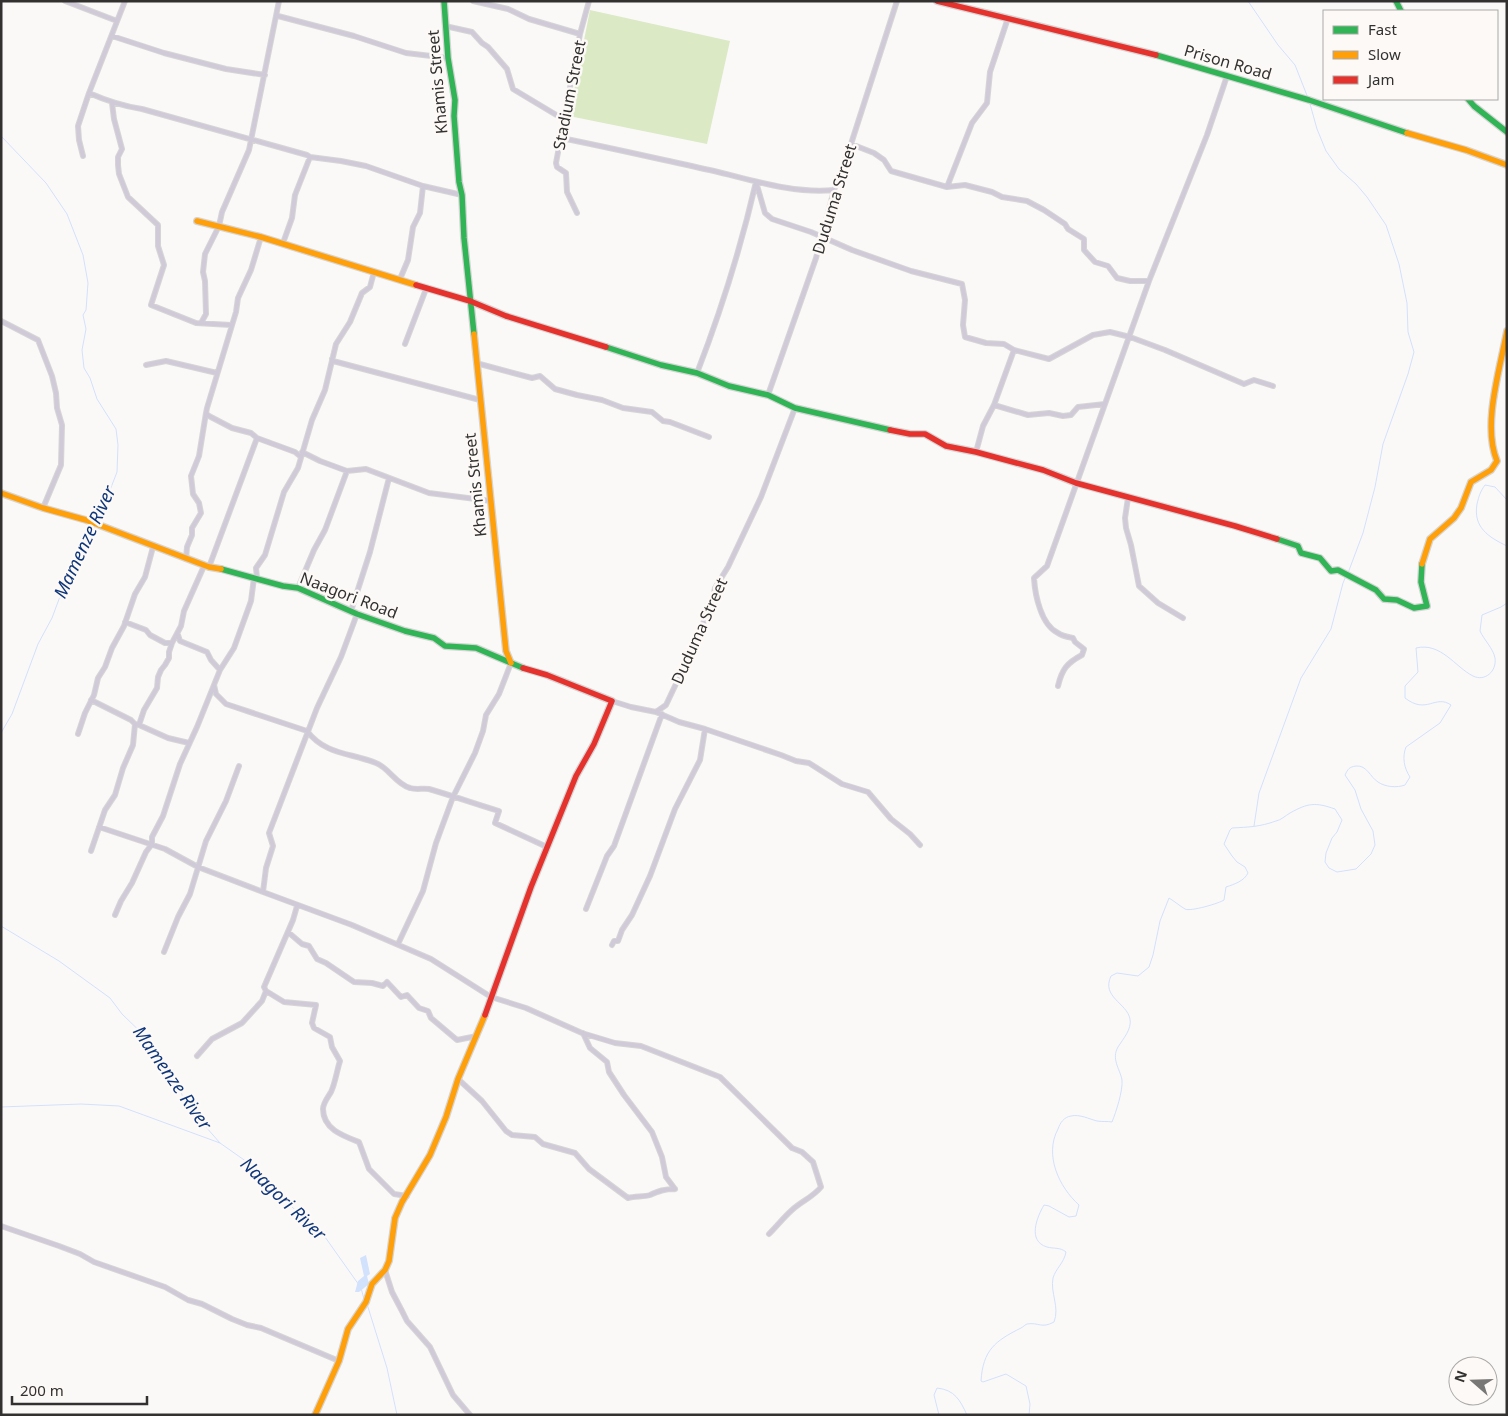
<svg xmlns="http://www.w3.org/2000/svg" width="1508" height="1416" font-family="'Noto Sans',sans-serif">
<rect width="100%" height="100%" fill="#fbf9f8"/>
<path fill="#dbe9c5" d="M 590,10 L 730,41 L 707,144 L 569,116 Z"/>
<path fill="#d2e1fc" d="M 366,1255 L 370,1274 L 367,1276 L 369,1284 L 359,1292 L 355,1292 L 358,1281 L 364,1276 L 360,1258 Z"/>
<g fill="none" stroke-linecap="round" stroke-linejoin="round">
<path stroke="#d2e1fc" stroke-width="1" d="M 1248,1 L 1278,45 L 1295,65 L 1308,98
M 1310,104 L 1317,129 L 1326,151 L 1339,169 L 1356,184 L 1367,197 L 1386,225 L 1399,264 L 1407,303 L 1408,332 L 1414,352 L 1408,374 L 1383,444 L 1375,487 L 1363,533 L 1348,573
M 1,136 L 46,183 L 67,214 L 83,255 L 88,283 L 86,310 L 83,315 L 86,329 L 82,350 L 84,368 L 90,378 L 97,399 L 116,429 L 118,445 L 117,472 L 98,521
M 1507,500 L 1495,487 L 1485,485 C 1480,492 1479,496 1477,504 C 1473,527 1488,537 1507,546
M 1,733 L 12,714 L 38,644 L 52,618 L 68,575 L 95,527
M 1254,826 L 1259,793 L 1301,678 L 1331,629 L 1343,583 L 1346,576
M 1,926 L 59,961 L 110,998 L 122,1014 L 150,1041 L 157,1053 L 160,1064 L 181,1092 L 185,1103 L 220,1143
M 1,1107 L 81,1104 L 119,1106 L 220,1143 L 257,1169 L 271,1188 L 301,1215 L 309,1225 L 325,1237 L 359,1285
M 361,1288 L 364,1299
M 367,1304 L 387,1368 L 397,1415
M 939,1415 L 934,1395 L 937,1388 C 955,1390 960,1400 967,1415
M 1029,1415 L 1030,1404 L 1026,1386 L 1006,1374 L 983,1382 L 981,1381 C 983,1350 995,1341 1021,1328 C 1023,1327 1026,1324 1027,1324 C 1039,1322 1041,1329 1054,1322 C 1060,1307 1050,1293 1053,1278 C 1056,1268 1064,1263 1066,1252 C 1060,1247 1054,1249 1047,1247 C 1027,1241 1037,1217 1044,1205 L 1049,1206 L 1069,1217 L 1076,1216 L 1079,1205 C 1059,1187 1044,1155 1058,1129 C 1060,1123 1064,1117 1071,1116 C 1080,1114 1089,1119 1097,1121 C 1103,1122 1107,1121 1112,1122 C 1116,1112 1123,1091 1122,1080 C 1120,1069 1111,1059 1118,1047 C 1123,1039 1132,1029 1130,1019 C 1127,1003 1101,997 1111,976 L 1117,973 L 1138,976 L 1149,967 L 1153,955 L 1160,921 L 1169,898 C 1174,901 1180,906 1185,909 C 1190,912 1220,903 1224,900 L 1226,887 C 1235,884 1244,881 1248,873 L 1245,867 L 1237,862 L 1232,856 L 1224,844 L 1230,830 L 1232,828 C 1249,827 1259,827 1276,821 C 1281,820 1285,816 1290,813 C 1308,803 1315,802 1335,809 L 1342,820 L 1337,832 L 1332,838 L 1326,853 L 1325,862 L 1329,868 L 1337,872 L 1356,869 L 1371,854 L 1375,845 L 1373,831 L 1361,809 L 1355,790 L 1345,775 C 1348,769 1349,767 1356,766 C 1367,765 1370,777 1378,782 C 1385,787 1397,788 1405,785 L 1410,777 C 1404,768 1402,757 1406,747 L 1440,723 L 1451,705 C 1435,694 1427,715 1405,698 L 1405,686 L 1418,672 L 1416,648 C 1441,642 1455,667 1473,676 C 1485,682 1497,671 1495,658 C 1493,648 1484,640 1480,631 L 1482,615 L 1501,607 L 1507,603"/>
<defs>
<path id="street" d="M 65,1 L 117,21
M 473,1 L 508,9 L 529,19 L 580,34
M 278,16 L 354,36 L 406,53 L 448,58
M 445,26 L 472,32 L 482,43 L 488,47 L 507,69 L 513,89 L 563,119
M 112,36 L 164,53 L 226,69 L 265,75
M 89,93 C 107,101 122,106 142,109 L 307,155 L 310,157 L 341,161 L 366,166 L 423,186 L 462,195
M 112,103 L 114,119 L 122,149 L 118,157 L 118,165 L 119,174 L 128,197 L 158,225 L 158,246 L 164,265 L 151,305 L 196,323 L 231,325
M 561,138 C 612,148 663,160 714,171 C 752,180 794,194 834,190
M 851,144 L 874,153 L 884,160 L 891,171 L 947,187 L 965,185 L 992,192 L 1002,197 L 1027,201 L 1044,210 L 1065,224 L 1068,229 L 1084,239 L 1084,250 L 1095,262 L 1108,266 L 1117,278 L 1130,281 L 1149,281
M 83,156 L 79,140 L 78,126 L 89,93 L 125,1
M 756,182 L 765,213 L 772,219 L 811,232 L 852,250 L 911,271 L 962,284 L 965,300 L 963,325 L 965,337 L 986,343 L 1004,344 L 1014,350
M 947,187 L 972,123 L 987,103 L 990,72 L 1008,18
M 577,213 L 567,192 L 566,173 L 557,167 L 556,163 L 580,34 L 589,1
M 283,243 L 292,218 L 295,195 L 310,157
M 400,279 L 408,260 L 413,227 L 420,213 L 423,186
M 1,321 L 38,340 L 52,376 L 56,393 L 57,408 L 62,425 L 61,465 L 43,508
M 201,323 L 206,314 L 205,281 L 203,272 L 205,254 L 219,226 L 222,212 L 249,150 L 279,1
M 405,344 L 426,289
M 332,359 L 333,361 L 480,400
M 476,363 L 532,378 L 540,376 L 555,389 L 577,395 L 602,400 L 623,408 L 652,412 L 663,421 L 670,422 L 709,437
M 146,365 L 166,361 L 217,373
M 697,373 C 721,311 741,247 756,182
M 768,395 L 816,258 L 834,190 L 851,144 L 897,1
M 994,405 L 1028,415 L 1049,413 L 1063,416 L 1071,415 L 1078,407 L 1105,404
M 257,438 L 295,452 L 301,457
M 302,452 L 320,461 L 347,471 L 366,469 L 429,493 L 491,501
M 976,452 L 983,426 L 994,405 L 1014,350 L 1049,359 L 1093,335 L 1110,332 L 1130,337 L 1165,350 L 1244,384 L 1254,380 L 1273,386
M 1128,498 L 1125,518 L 1126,528 L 1131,545 L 1139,586 L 1158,603 L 1183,618
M 186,559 L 187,547 L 192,535 L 192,528 L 201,513 L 199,503 L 193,494 L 191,476 L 199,456 L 206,413
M 209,567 L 257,438 L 251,433 L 232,428 L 209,416 L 206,413 L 207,408 L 236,312 L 238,298 L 251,270 L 261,237
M 257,578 L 256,568 L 265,555 L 284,492 L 298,468 L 312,420 L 325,390 L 336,344 L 350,322 L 362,293 L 370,287 L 374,272
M 298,588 L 314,550 L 325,530 L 347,471
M 351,611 L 370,552 L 389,478
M 357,614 L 341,657 L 317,708 L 269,833 L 273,846 L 266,868 L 263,892 L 352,925 L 431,959 L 491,997 L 526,1008 L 582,1033 L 615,1043 L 641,1046 L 720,1077 L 792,1148 L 802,1152 L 813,1162 L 821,1187 C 813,1197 802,1201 792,1210 C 784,1217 777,1226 769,1234
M 125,622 L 146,630 L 150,635 L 165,643 L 172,643 L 181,626 L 184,611 L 204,566
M 178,635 L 180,641 L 207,652 L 211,660 L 220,670
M 214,685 L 216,694 L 226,704 L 307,731 C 325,755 352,753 376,763 C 389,768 396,784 410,788 C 416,790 423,788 429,789 C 453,796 476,804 499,811 L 495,823 L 547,847
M 1058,686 C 1062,669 1067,663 1082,655 L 1084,649 L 1075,642 L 1073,638 C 1068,637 1062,636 1058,633 C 1041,625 1035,595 1034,578 L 1047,566 L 1149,281 L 1207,135 L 1227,76
M 91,700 L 131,720 L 135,724 L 139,725 L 144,710 L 157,688 L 158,677 L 161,670 L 165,665 L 169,658 L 169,652 L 172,643
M 612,701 L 631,707 L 656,712 L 679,722 L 705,729 L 781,755 L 796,761 L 809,763 L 842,784 L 868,792 L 891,819 L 910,834 L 920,845
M 656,712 L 666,705 L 683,669 L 712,603 L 715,588 L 728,567 L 761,497 L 795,408
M 139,725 L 168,738 L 189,743
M 78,734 L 85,713 L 94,695 L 98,678 L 105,667 L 112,648 L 124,626 L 135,594 L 145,577 L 153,547
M 99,827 L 165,849 L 198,867 L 263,892
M 91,851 L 105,810 L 115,795 L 123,768 L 133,745 L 135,724
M 586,909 L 607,856 L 614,846 L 662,714
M 115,915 L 121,901 L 132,883 L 146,852 L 152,844 L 152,837 L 163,816 L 180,764 L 197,727 L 220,670 L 234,648 L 251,601 L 254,578
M 288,932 L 302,944 L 309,946 L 317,959 L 326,963 L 354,982 L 372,983 L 383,986 L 387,982 L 401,997 L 407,995 L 419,1008 L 428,1011 L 431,1018 L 457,1040 L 477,1036
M 398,944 L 423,891 L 436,843 L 453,797 L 475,753 L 483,731 L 486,715 L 499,694 L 511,663
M 612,945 L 614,941 L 618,941 L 622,930 L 632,915 L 650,876 L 675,809 L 700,760 L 705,729
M 164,952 L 178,917 L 190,894 L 206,841 L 226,801 L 239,766
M 266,991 L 284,1002 L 316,1005 L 312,1023 L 314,1028 L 330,1037 L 332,1047 L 340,1061 C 337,1070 335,1084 331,1092 C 328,1097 323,1103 323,1109 C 323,1129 343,1136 359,1142 L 369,1169 L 394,1194 L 407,1196
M 583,1033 L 590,1048 L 607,1062 L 609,1072 L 624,1095 L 652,1132 L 662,1157 L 666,1177 L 675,1189
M 197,1056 L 212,1039 L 242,1023 L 262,1001 L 266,991 L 264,987 L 293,920 L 297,906
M 458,1079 L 482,1101 L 506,1131 L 512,1135 L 535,1137 L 543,1144 L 575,1153 L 589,1169 L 628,1198 C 635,1196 644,1197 650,1195 C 659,1191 664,1189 675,1189
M 1,1226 L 59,1246 L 80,1254 L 94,1262 L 165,1287 L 188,1300 L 202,1304 L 232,1319 L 247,1325 L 261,1328 L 339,1361
M 385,1270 L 392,1292 L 402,1311 L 407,1321 L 430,1347 L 453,1395 L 470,1415"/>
<path id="fast" d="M 444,1 L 448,58 L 455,100 L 454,116 L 459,182 L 462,195 L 464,238 L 474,334
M 1396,1 L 1401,11
M 1156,55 L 1309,100 L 1407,133
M 1468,99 L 1474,106 L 1507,132
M 606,347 L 661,365 L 697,373 L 729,386 L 768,395 L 795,408 L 890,430
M 1277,539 L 1298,546 L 1301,553 L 1320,558 L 1331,571 L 1338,570 L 1376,590 L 1384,599 L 1397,600 L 1414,608 L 1427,606 L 1421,582 L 1422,564
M 221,569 L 283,586 L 298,588 L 357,614 L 405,631 L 434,638 L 445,646 L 476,648 L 523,668"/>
<path id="slow" d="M 1407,133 L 1466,150 L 1507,165
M 197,221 L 261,237 L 416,285
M 474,334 L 506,651 L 511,663
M 1,493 L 43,508 L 86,520 L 209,567 L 221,569
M 1422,564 L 1430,539 L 1454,518 L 1461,508 L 1471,482 L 1491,470 L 1497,461 C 1482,425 1500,369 1507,331
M 315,1415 L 339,1361 L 348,1329 L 366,1302 L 372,1284 L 385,1270 L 389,1261 L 395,1218 L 402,1202 L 430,1155 L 446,1117 L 458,1079 L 485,1015"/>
<path id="jam" d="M 937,1 L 1156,55
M 416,285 L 470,301 L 506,316 L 606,347
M 890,430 L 910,434 L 925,434 L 946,446 L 976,452 L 1043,470 L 1076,483 L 1235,526 L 1277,539
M 485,1015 L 531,887 L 576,776 L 594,744 L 612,701 L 547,675 L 523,668"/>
</defs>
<use href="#street" stroke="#d6d5d5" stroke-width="6"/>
<use href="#fast" stroke="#d6d5d5" stroke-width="8"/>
<use href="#slow" stroke="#d6d5d5" stroke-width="8"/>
<use href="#jam" stroke="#d6d5d5" stroke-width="8"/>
<use href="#street" stroke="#d0cad8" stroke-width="4"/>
<use href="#fast" stroke="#30b455" stroke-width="5.5"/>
<use href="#slow" stroke="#ff9f0a" stroke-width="5.5"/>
<use href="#jam" stroke="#e5322d" stroke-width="5.5"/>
</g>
<g text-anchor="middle" stroke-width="5" stroke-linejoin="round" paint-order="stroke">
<g font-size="16" fill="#323130" stroke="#fcf9f7">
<text transform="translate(1228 62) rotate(16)" y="6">Prison Road</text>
<text transform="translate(437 82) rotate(-95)" y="6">Khamis Street</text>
<text transform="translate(569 95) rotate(-79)" y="6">Stadium Street</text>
<text transform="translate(834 199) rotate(-73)" y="6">Duduma Street</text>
<text transform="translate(475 485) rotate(-96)" y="6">Khamis Street</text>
<text transform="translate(349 595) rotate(21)" y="6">Naagori Road</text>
<text transform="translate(699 631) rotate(-66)" y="6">Duduma Street</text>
</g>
<g font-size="18" font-style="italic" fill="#0e367b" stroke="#fcf9f7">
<text transform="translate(85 542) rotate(-65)" y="6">Mamenze River</text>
<text transform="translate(172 1078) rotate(55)" y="6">Mamenze River</text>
<text transform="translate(283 1199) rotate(44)" y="6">Naagori River</text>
</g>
</g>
<rect width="1508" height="1416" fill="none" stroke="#323130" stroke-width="5"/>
<rect x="1323" y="10" width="175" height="90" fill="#fcf9f7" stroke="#aba9a7"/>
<rect x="1333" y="26" width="25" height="8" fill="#30b455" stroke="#aba9a7"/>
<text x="1368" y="35" font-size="15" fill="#323130">Fast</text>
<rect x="1333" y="51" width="25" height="8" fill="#ff9f0a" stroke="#aba9a7"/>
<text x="1368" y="60" font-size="15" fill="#323130">Slow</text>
<rect x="1333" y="76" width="25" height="8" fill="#e5322d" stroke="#aba9a7"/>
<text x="1368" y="85" font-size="15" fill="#323130">Jam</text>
<g transform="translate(1473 1381) rotate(290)"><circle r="24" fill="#fcf9f7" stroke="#aba9a7"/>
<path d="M0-4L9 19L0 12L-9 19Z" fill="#787776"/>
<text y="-8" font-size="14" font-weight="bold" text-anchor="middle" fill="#323130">N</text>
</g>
<path d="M12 1396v8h135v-8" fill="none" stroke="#323130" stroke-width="2.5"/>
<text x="20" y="1396" font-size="15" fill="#323130" stroke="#fcf9f7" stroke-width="4" paint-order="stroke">200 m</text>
</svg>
